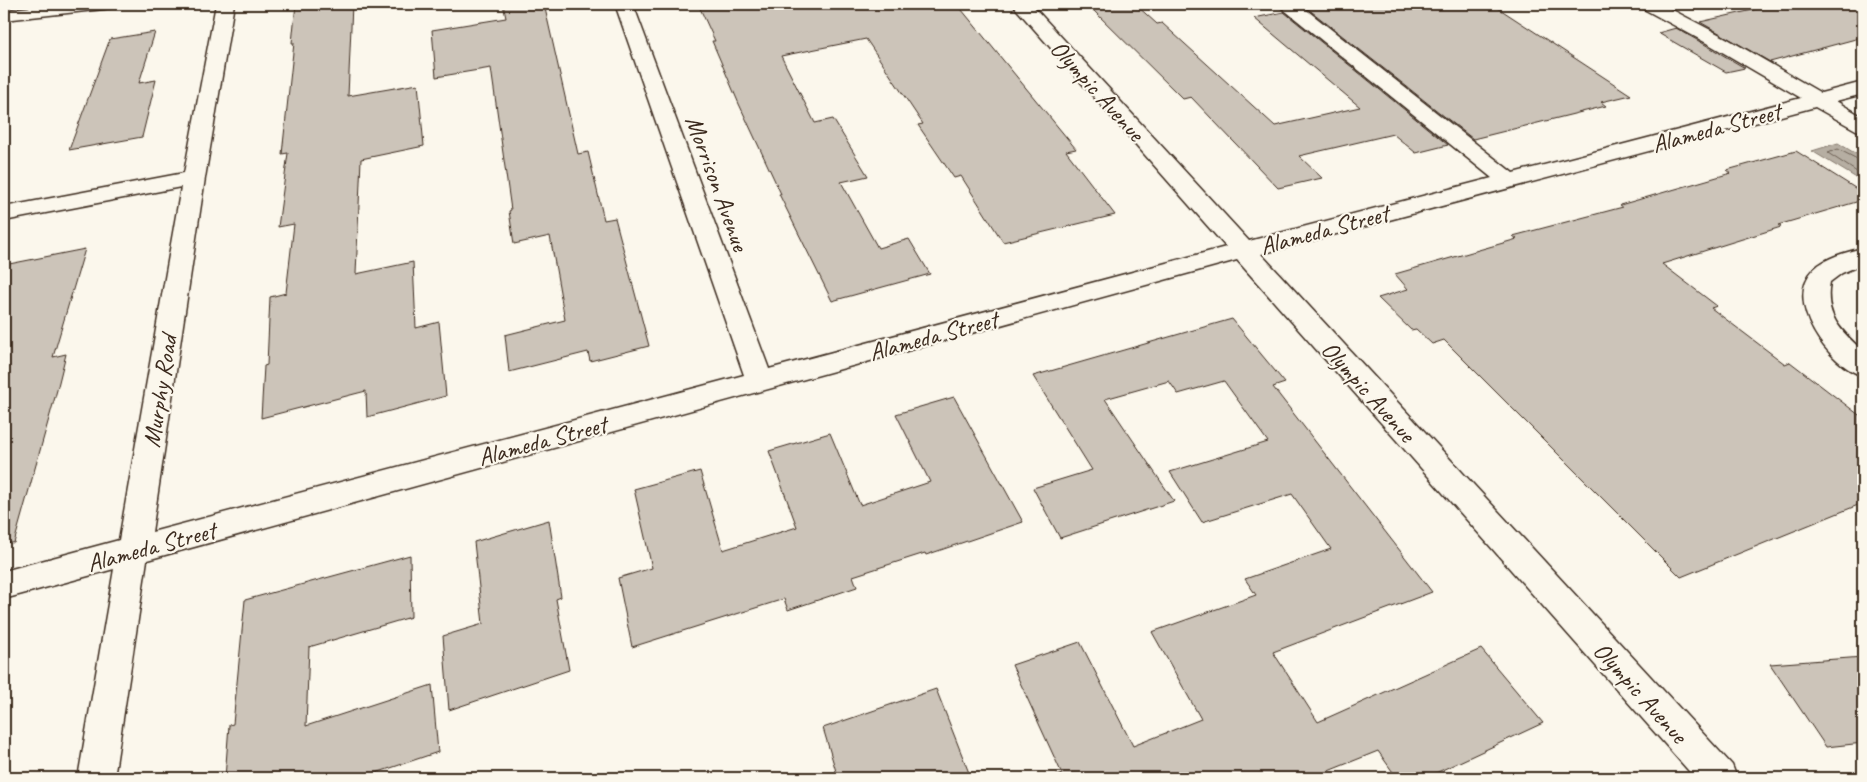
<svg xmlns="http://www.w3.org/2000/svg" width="1867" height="782" font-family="Caveat,sans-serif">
<rect width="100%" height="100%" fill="#fbf7ec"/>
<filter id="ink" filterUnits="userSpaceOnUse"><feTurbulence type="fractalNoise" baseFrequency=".02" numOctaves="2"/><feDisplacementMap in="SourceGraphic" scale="10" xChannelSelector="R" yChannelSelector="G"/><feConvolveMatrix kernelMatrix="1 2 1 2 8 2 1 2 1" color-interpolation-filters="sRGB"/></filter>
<g filter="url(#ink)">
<path fill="#b6aea2" stroke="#85796d" d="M 1838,143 L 1863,158 L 1863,182 L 1812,151 Z"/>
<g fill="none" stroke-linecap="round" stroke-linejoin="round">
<path stroke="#6c5f53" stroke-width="1" d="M 1863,162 L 1838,149 L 1828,153 L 1863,176"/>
</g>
<path fill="#ccc4b9" stroke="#3b2a1e" d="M 296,4 L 352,4 L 348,96 L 418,84 L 424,146 L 361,159 L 356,274 L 413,262 L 416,328 L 439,322 L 446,396 L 367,417 L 366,391 L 261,418 L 264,366 L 267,365 L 270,297 L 286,293 L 294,224 L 278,227 L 288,153 L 282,154 L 294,43 L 292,43 Z
M 503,4 L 544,4 L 578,154 L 588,152 L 604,220 L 615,218 L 649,346 L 590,361 L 588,352 L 509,372 L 505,335 L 565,320 L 550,236 L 514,244 L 509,211 L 511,210 L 491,68 L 436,77 L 432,30 L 506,18 Z
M 698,4 L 957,4 L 1076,149 L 1066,151 L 1115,215 L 1003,242 L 961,176 L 954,178 L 918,125 L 923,124 L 866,39 L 781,56 L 815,123 L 833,119 L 868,176 L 841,182 L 878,248 L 909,239 L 930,274 L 832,301 L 779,194 L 781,194 L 739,104 L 712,41 L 715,41 Z
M 1087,4 L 1135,4 L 1157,24 L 1162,23 L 1275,126 L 1360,107 L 1254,18 L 1284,12 L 1448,145 L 1416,153 L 1393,134 L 1299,156 L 1322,178 L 1278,188 L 1191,97 L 1183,99 Z
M 1326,4 L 1492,4 L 1631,95 L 1601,102 L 1606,106 L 1473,139 L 1307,8 Z
M 1779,4 L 1863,4 L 1863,37 L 1770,62 L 1700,22 Z
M 1676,28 L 1711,48 L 1745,68 L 1726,72 L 1658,33 Z
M 155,32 L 139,83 L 156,80 L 142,137 L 69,150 L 110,39 Z
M 1796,151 L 1863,193 L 1863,200 L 1778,225 L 1781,227 L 1662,264 L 1717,306 L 1711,308 L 1785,364 L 1790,362 L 1863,418 L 1863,503 L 1681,577 L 1444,340 L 1432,344 L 1416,329 L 1411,330 L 1378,298 L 1408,289 L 1395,274 L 1517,239 L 1513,236 L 1623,207 L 1620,205 L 1731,173 L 1727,170 Z
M 85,249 L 53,357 L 66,354 L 57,390 L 14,543 L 4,542 L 4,265 Z
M 1232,319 L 1285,383 L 1273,387 L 1432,592 L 1273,652 L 1318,722 L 1481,649 L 1543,723 L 1425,778 L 1397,778 L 1378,751 L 1311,778 L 1056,778 L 1056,776 L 1062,774 L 1012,665 L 1080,642 L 1133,746 L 1201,719 L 1152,632 L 1256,595 L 1245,579 L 1331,549 L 1292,494 L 1202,522 L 1170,472 L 1268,442 L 1224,381 L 1178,394 L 1169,381 L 1105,399 L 1174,501 L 1060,538 L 1033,488 L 1092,470 L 1033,376 Z
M 954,397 L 1023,522 L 926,555 L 925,553 L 853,576 L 857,587 L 788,610 L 784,599 L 632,647 L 618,578 L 652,568 L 634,489 L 700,471 L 723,550 L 797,527 L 769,451 L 830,433 L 860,505 L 930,482 L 896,414 Z
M 549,520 L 561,597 L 556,599 L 569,670 L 449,710 L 443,636 L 483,624 L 474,542 Z
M 410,555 L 411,617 L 309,647 L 306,726 L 432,685 L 438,752 L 361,778 L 225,778 L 229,725 L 233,724 L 245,600 Z
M 1863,657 L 1863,743 L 1826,747 L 1770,664 Z
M 936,689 L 971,778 L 838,778 L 823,728 Z"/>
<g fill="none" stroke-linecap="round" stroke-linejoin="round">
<defs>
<path id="minor" d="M 57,4 L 113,4 L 110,8 L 104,9 L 4,20 L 4,10 Z
M 216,4 L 234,4 L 205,178 L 152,532 L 744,375 L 615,4 L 633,4 L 769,369 L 1226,247 L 1012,4 L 1031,4 L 1249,241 L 1492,178 L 1282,8 L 1279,4 L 1299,4 L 1513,173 L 1801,98 L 1712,46 L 1642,8 L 1639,4 L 1661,4 L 1726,38 L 1821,93 L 1863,82 L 1863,94 L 1836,101 L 1863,117 L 1863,132 L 1856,130 L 1815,107 L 1261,254 L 1732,765 L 1737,778 L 1695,778 L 1237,260 L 147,560 L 114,778 L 78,778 L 114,569 L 4,599 L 4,571 L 119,540 L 181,187 L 4,221 L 4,207 L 184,173 Z
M 1863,248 L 1863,264 L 1842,273 L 1830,282 C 1824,315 1840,330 1863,351 L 1863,376 C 1829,366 1782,301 1814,269 C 1826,257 1847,252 1863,248 Z"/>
</defs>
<use href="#minor" stroke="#3b2a1e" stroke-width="3"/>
<use href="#minor" fill="#fbf7ec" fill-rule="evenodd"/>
</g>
</g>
<g text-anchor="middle" stroke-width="4.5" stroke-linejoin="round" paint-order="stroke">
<g font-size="25" fill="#3b2a1e" stroke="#fbf7ec">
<text transform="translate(1098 90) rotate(48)" y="9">Olympic Avenue</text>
<text transform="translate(1716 127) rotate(-15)" y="9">Alameda Street</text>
<text transform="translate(718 183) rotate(70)" y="9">Morrison Avenue</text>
<text transform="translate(1324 229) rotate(-15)" y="9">Alameda Street</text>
<text transform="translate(933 335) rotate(-15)" y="9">Alameda Street</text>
<text transform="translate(159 391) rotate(-81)" y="9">Murphy Road</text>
<text transform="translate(1369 391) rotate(48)" y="9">Olympic Avenue</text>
<text transform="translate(542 440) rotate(-15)" y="9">Alameda Street</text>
<text transform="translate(151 546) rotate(-15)" y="9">Alameda Street</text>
<text transform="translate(1641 692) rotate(48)" y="9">Olympic Avenue</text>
</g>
</g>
<rect width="1867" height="782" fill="none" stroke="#fbf7ec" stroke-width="20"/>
<rect x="10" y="10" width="1847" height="762" fill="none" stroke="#3b2a1e" stroke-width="2" filter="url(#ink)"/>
</svg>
